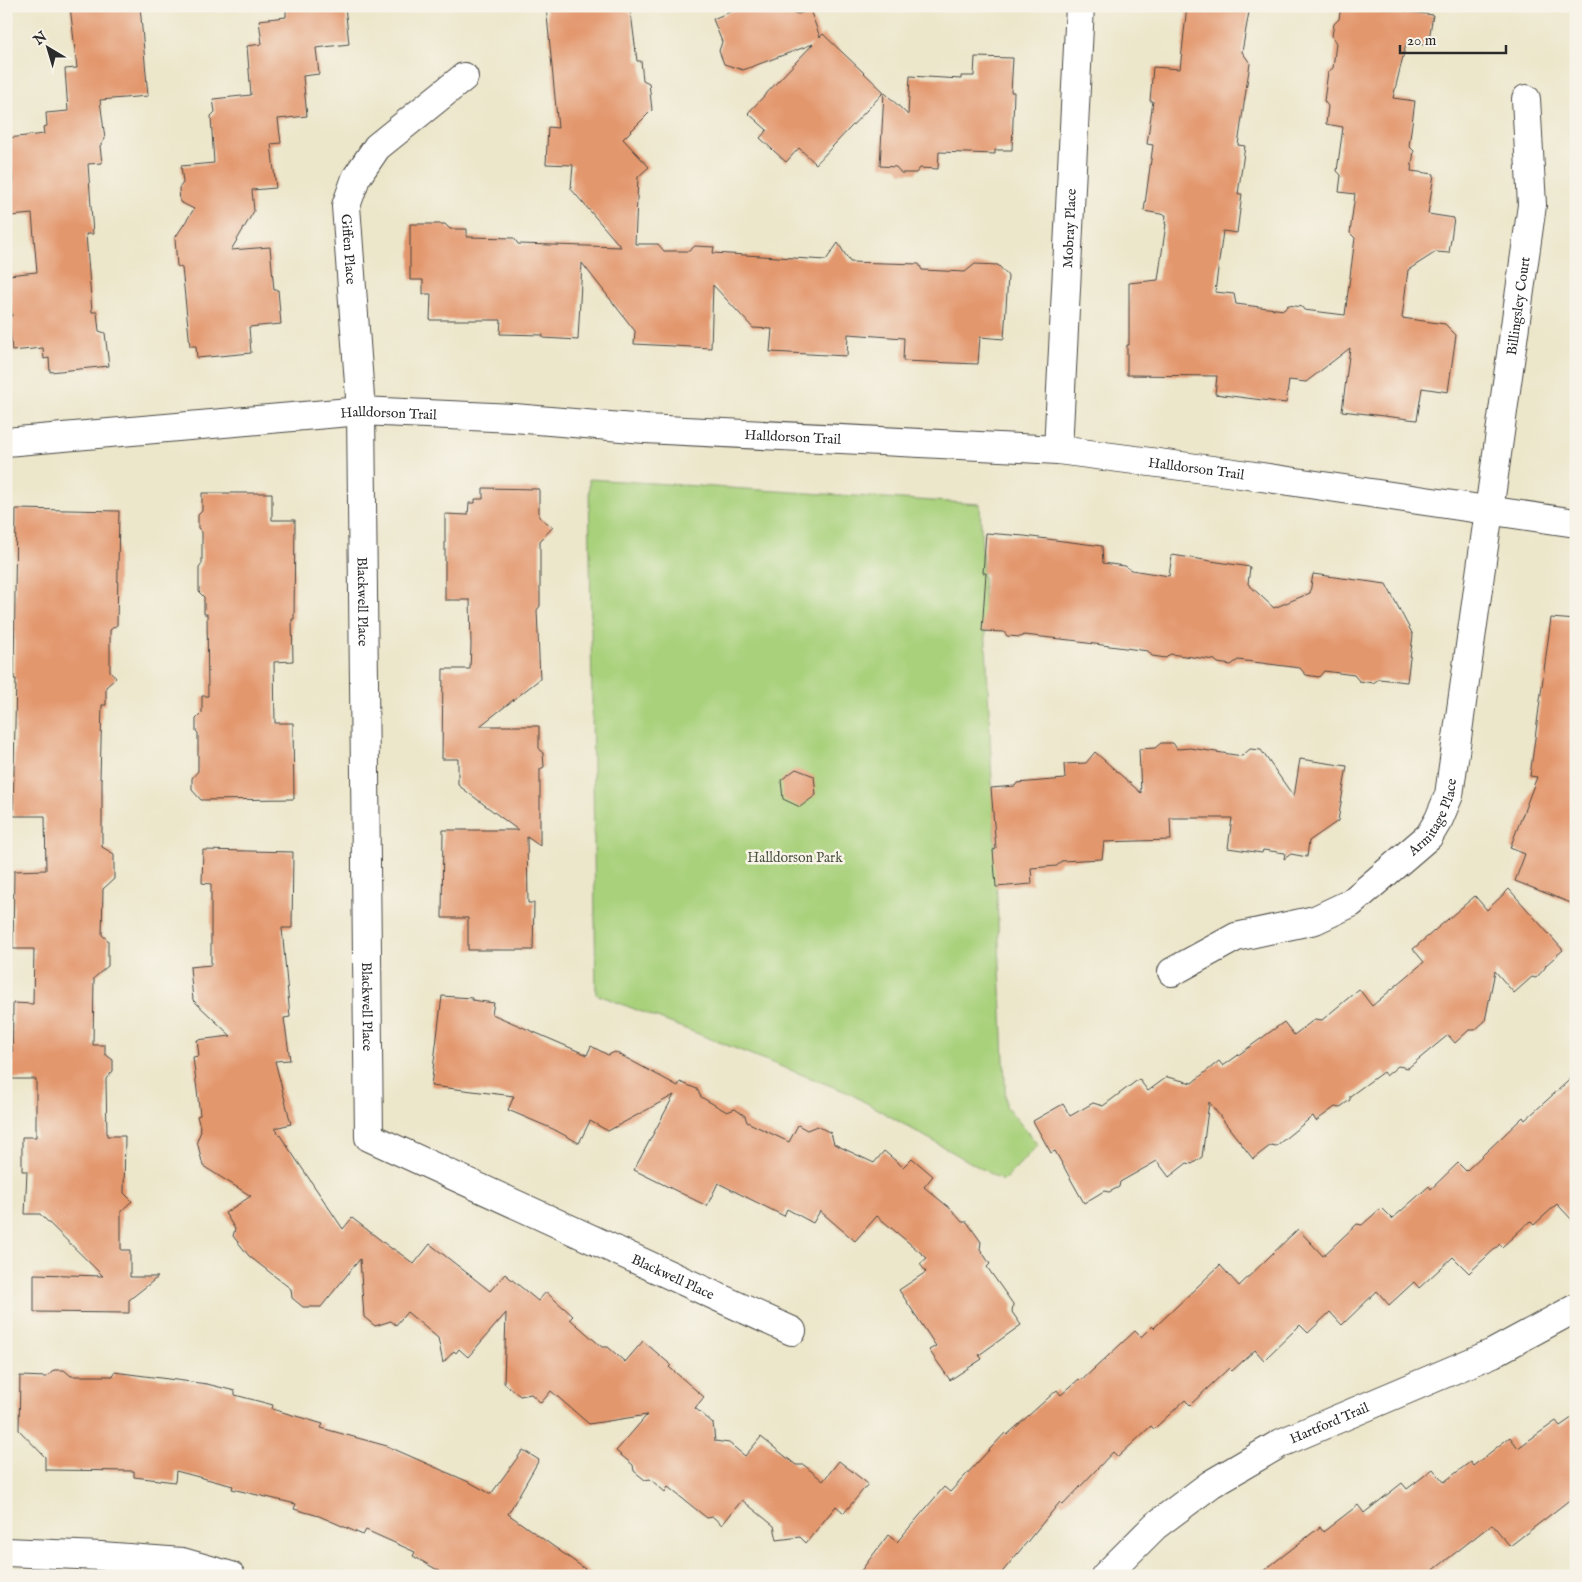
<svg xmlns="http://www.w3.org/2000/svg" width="1582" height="1582" font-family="'IM FELL English',serif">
<rect width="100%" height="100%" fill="#f7f3e8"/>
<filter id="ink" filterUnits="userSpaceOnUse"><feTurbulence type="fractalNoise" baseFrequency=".02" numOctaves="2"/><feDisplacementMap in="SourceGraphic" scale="10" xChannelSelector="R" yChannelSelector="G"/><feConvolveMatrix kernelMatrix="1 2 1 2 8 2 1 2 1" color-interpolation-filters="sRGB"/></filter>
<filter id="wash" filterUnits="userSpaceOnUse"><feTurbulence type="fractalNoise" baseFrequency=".0096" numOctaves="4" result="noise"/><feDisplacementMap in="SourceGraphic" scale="20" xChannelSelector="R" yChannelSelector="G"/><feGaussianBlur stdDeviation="1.12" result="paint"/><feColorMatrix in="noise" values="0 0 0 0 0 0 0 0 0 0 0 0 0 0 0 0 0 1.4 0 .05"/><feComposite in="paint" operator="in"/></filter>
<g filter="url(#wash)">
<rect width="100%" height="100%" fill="#ece6ca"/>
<path fill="#a9d17c" stroke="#6a7e54" d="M 589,479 L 980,504 L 1006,1106 L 1038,1145 L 1003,1181 L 849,1093 L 596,994 Z"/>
<g id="blocks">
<path fill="#e3976d" d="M 70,6 L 140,6 L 148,96 L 100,100 L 105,139 L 100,146 L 102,163 L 88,164 L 93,234 L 86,234 L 92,312 L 97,312 L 99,331 L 105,333 L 109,366 L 50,372 L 49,358 L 44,359 L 43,348 L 12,351 L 9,316 L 12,316 L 8,275 L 37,272 L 32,214 L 11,216 L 9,183 L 13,182 L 8,138 L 44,134 L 43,127 L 47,126 L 46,113 L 68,111 L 65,69 L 77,68 Z
M 286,6 L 345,6 L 349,44 L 316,48 L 319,74 L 303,76 L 307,116 L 278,119 L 281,143 L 271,144 L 276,188 L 252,190 L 254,211 L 231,250 L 270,247 L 274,290 L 278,290 L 281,324 L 249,327 L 251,353 L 197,358 L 196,346 L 190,346 L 182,268 L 177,266 L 175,238 L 194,209 L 180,202 L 179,188 L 183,183 L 181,166 L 214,163 L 211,116 L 215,112 L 213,99 L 251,95 L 247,46 L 262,44 L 259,20 L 286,17 Z
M 546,6 L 619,6 L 631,13 L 637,61 L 641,61 L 643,80 L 649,83 L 652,110 L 623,139 L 649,167 L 638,177 L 635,244 L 658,244 L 664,251 L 689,251 L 695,246 L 714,247 L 713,253 L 826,260 L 838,243 L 850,262 L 919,264 L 922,270 L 965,272 L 975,264 L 998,265 L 1008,276 L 1004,339 L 980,337 L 978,364 L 903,361 L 904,338 L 848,334 L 847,356 L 770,352 L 772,329 L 753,328 L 713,285 L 711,348 L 634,344 L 635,331 L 582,263 L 578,340 L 543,338 L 543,335 L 500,334 L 501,320 L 430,320 L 431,294 L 423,294 L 423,280 L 410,280 L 410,224 L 445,224 L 450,229 L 467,229 L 467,237 L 514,238 L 518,244 L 621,247 L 571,189 L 573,165 L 546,164 L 548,127 L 558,128 Z
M 744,6 L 775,6 L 798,14 L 810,10 L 820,37 L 823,34 L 884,92 L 816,164 L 799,148 L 786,162 L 760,138 L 767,130 L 748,113 L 813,44 L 743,70 L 724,64 L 719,51 L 722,42 L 713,19 Z
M 1187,6 L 1250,6 L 1242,52 L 1250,63 L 1238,145 L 1245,146 L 1238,194 L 1242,194 L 1237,233 L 1223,231 L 1215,292 L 1234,294 L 1236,304 L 1284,310 L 1288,305 L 1302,307 L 1304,310 L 1345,315 L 1355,238 L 1350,233 L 1355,194 L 1339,192 L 1341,175 L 1337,171 L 1343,127 L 1326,124 L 1328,106 L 1324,101 L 1328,72 L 1333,68 L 1336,43 L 1332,36 L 1334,24 L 1339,19 L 1341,6 L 1370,6 L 1433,15 L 1428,45 L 1406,44 L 1393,98 L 1415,101 L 1409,146 L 1414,151 L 1411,171 L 1434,174 L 1428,214 L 1454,218 L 1449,253 L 1436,252 L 1408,270 L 1402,318 L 1445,324 L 1456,335 L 1448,392 L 1422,388 L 1417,420 L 1342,411 L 1350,348 L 1306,382 L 1289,380 L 1286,403 L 1215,394 L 1217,376 L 1127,375 L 1127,345 L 1129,345 L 1129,283 L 1158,280 L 1166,224 L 1165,224 L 1166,215 L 1144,211 L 1153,145 L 1147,144 L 1153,101 L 1150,101 L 1153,67 L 1180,69 Z
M 975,57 L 1013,58 L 1011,92 L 1014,92 L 1012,150 L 995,150 L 995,154 L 939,152 L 938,169 L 920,168 L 916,173 L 901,173 L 896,167 L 880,166 L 884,92 L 908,115 L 910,76 L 961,79 L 961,76 L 974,76 Z
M 483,488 L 539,489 L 539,517 L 553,527 L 540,541 L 540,606 L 537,610 L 540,679 L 480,726 L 539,726 L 539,748 L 543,753 L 544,767 L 540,769 L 540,846 L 527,837 L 528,903 L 534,903 L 533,950 L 468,950 L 468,918 L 442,918 L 443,830 L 518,830 L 458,785 L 458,759 L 442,759 L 443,669 L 470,669 L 471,645 L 470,600 L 445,600 L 445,514 L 468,515 L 469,503 L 475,503 L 475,499 L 483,499 Z
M 202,493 L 272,493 L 272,520 L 295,520 L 294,619 L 292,619 L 293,661 L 274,662 L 275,723 L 293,723 L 294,799 L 201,800 L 192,790 L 192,778 L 198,771 L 198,733 L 196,731 L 196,719 L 202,713 L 202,696 L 208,696 L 207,614 L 204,614 L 204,597 L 199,592 L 199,568 L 202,564 L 202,532 L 198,528 L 198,515 L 202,511 Z
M 16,509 L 119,511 L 117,625 L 110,630 L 110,671 L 116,678 L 106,687 L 106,705 L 102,705 L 100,779 L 102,779 L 102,847 L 114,854 L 114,879 L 103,889 L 102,935 L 108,940 L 108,966 L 94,978 L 93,1045 L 105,1045 L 105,1054 L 113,1060 L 113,1071 L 106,1079 L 107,1136 L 125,1136 L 124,1193 L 132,1201 L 121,1211 L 121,1250 L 130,1250 L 130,1277 L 158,1277 L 129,1300 L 129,1313 L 34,1312 L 34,1274 L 103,1276 L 40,1214 L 25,1214 L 27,1171 L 22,1171 L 22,1137 L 36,1137 L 36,1079 L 12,1079 L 13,1003 L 33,1004 L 34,949 L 13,949 L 14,871 L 46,870 L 45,816 L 13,816 L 16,679 L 14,679 Z
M 986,533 L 1024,536 L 1102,546 L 1103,563 L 1125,566 L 1131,570 L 1169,576 L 1172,555 L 1250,567 L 1248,584 L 1274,608 L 1310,593 L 1313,574 L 1386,584 L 1413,635 L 1407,682 L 1379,679 L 1373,683 L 1359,681 L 1354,675 L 1324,671 L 1319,677 L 1306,675 L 1300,668 L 1238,660 L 1231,665 L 1218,663 L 1215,660 L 1170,654 L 1166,658 L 1152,656 L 1148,651 L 1079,642 L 1079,641 L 1024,635 L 1021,637 L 1007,636 L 1004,632 L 982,631 L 986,573 L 983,573 Z
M 1551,618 L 1576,620 L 1576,905 L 1515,881 L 1525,854 L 1510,848 L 1537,777 L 1530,776 Z
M 1161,743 L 1173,743 L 1177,749 L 1190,748 L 1242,756 L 1250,749 L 1261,750 L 1294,797 L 1300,759 L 1347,766 L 1338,821 L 1309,841 L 1307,857 L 1291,854 L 1284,859 L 1285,853 L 1263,850 L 1262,853 L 1228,848 L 1232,818 L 1170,818 L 1171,840 L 1104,842 L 1102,859 L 1061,861 L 1057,866 L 1031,868 L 1032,884 L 996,887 L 993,850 L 996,849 L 991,788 L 1015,786 L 1017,783 L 1065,779 L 1064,764 L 1086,763 L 1095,752 L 1141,793 L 1139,749 L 1155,748 Z
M 796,769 L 814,776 L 816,795 L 800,807 L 783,799 L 781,780 Z
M 203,850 L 293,852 L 292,928 L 282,928 L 290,1017 L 284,1018 L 290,1060 L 275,1061 L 291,1124 L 275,1128 L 343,1229 L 352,1218 L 392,1249 L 394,1249 L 414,1264 L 430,1244 L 490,1291 L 505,1274 L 538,1301 L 546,1292 L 573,1316 L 570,1319 L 602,1347 L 608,1347 L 625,1362 L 643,1341 L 671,1365 L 669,1367 L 704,1397 L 695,1408 L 713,1423 L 715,1441 L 729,1443 L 745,1456 L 761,1437 L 796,1465 L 804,1465 L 823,1481 L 839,1461 L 868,1484 L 844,1513 L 836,1506 L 806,1543 L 800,1537 L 777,1540 L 774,1526 L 742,1500 L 722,1525 L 713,1517 L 707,1518 L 668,1487 L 665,1492 L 650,1479 L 645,1480 L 634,1471 L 633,1465 L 616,1451 L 647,1415 L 589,1424 L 551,1391 L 541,1403 L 531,1394 L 520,1396 L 504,1383 L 506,1313 L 468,1357 L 459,1349 L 456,1353 L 454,1351 L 443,1363 L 438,1338 L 407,1312 L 396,1325 L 391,1321 L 375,1326 L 364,1317 L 360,1259 L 321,1307 L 303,1307 L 292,1298 L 291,1289 L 249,1256 L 233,1236 L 235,1229 L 225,1213 L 251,1196 L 203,1166 L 197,1141 L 201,1131 L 197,1116 L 200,1115 L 193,1057 L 199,1056 L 197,1040 L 231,1036 L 193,1000 L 190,967 L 211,965 L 211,884 L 202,883 Z
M 1509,889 L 1563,950 L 1546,965 L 1545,968 L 1536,978 L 1532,977 L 1514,993 L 1495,971 L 1485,1021 L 1475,1030 L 1469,1030 L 1455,1043 L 1448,1035 L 1408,1068 L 1398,1066 L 1386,1076 L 1383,1072 L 1350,1096 L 1350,1100 L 1339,1108 L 1335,1107 L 1316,1121 L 1313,1116 L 1276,1146 L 1271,1145 L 1253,1159 L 1209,1102 L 1202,1157 L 1192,1164 L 1187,1163 L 1169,1177 L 1157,1161 L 1120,1182 L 1119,1187 L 1109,1192 L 1104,1191 L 1084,1203 L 1055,1151 L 1051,1153 L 1033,1121 L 1063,1104 L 1070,1116 L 1093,1103 L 1103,1106 L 1139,1079 L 1148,1091 L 1167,1077 L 1192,1083 L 1219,1061 L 1223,1066 L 1284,1022 L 1294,1035 L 1315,1019 L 1322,1020 L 1359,989 L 1372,1006 L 1424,962 L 1413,949 L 1475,896 L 1487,910 Z
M 442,996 L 472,998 L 472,1000 L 494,1003 L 492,1014 L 587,1055 L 591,1046 L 608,1055 L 615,1052 L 678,1086 L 680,1082 L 697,1089 L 701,1097 L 727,1112 L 735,1109 L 745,1116 L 747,1122 L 789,1142 L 798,1125 L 807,1130 L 817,1126 L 831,1133 L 834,1144 L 874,1163 L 884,1151 L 903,1167 L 912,1158 L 933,1176 L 924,1187 L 952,1210 L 962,1222 L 967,1222 L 981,1242 L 980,1249 L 990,1264 L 987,1267 L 1013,1304 L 1012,1312 L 1021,1325 L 979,1355 L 982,1359 L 950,1380 L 929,1350 L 936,1346 L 899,1290 L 926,1272 L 920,1264 L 927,1258 L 877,1216 L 855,1241 L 820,1211 L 813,1223 L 787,1209 L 784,1216 L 718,1183 L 707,1206 L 634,1170 L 674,1095 L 608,1131 L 590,1121 L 579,1143 L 553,1129 L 508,1110 L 514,1096 L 431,1086 Z
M 1576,1074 L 1576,1224 L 1557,1204 L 1534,1225 L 1530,1221 L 1502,1247 L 1500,1244 L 1469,1273 L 1453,1257 L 1419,1288 L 1414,1282 L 1389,1305 L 1377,1291 L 1342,1325 L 1330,1312 L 1308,1333 L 1300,1325 L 1264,1360 L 1255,1350 L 1232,1371 L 1229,1368 L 1190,1405 L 1185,1400 L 1154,1429 L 1151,1426 L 1118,1457 L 1113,1452 L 1063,1505 L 1060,1502 L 999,1576 L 857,1576 L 888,1535 L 897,1542 L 944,1487 L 950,1492 L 1005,1433 L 1007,1435 L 1057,1390 L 1061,1395 L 1079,1379 L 1081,1381 L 1135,1331 L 1141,1337 L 1152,1326 L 1154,1328 L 1220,1265 L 1239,1286 L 1298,1229 L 1323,1256 L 1357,1224 L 1362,1225 L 1381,1208 L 1392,1219 L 1429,1186 L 1431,1189 L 1458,1163 L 1466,1171 L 1523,1117 L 1525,1120 Z
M 54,1370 L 64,1370 L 71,1376 L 113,1376 L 114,1372 L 207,1384 L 235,1391 L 235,1395 L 273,1405 L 272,1409 L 323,1424 L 321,1428 L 387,1446 L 471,1483 L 491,1494 L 523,1450 L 539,1460 L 508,1514 L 595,1576 L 448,1576 L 413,1556 L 415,1552 L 366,1530 L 363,1535 L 319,1516 L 294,1509 L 296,1504 L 232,1489 L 233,1486 L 176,1471 L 175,1482 L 134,1477 L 134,1471 L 45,1470 L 45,1457 L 19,1430 L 20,1376 L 47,1377 Z
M 1576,1415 L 1576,1495 L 1510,1546 L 1492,1524 L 1426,1576 L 1257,1576 L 1320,1527 L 1323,1532 L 1358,1505 L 1364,1513 L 1402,1483 L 1407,1489 L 1433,1469 L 1444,1482 L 1470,1462 L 1473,1466 L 1510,1437 L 1518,1448 L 1556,1421 L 1560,1426 Z"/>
</g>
</g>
<g filter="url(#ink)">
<use href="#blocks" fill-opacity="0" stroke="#484743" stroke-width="1"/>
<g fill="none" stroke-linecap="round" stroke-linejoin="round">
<defs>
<g id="street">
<path id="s1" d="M 464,77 L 377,147 L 356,178 L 346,206 L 361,411 L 369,1137 L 792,1331"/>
<path id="s2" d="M 6,442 L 361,411 L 514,418 L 645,429 L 1058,450 L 1227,472 L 1576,523"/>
<path id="s3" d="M 1058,450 L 1080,6"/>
<path id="s4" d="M 1172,972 L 1236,937 L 1315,920 L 1351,903 L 1429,836 L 1439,819 L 1449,795 L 1532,205 L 1526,99"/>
<path d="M 6,1552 L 101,1556 L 182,1562 L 231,1576"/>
<path id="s5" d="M 1105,1576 L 1155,1526 L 1211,1484 L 1281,1443 L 1493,1353 L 1576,1308"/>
</g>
</defs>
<use href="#street" stroke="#484743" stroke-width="30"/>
<use href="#street" stroke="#fff" stroke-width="28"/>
</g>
</g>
<g text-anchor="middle" stroke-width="5" stroke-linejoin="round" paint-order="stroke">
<g font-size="14" fill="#2b2b2b" stroke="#f7f3e8">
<text dy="5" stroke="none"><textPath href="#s3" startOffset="222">Mobray Place</textPath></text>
<text dy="5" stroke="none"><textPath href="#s1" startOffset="222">Giffen Place</textPath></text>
<text dy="5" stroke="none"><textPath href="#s4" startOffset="836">Billingsley Court</textPath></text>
<text dy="5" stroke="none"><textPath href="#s2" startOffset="384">Halldorson Trail</textPath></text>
<text dy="5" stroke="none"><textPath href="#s2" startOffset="789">Halldorson Trail</textPath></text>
<text dy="5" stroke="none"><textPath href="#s2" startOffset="1194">Halldorson Trail</textPath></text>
<text dy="5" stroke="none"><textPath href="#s1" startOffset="575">Blackwell Place</textPath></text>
<text dy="5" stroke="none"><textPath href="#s4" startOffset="315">Armitage Place</textPath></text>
<text dy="5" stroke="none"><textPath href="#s1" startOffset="980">Blackwell Place</textPath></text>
<text dy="5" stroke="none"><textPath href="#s1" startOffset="1445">Blackwell Place</textPath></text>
<text dy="5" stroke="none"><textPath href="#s5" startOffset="274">Hartford Trail</textPath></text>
</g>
<g font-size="14" fill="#4a543f" stroke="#f7f3e8">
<text x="795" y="862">Halldorson Park</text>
</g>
</g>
<rect width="1582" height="1582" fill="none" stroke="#f7f3e8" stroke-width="25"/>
<g transform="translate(48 48) rotate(322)" stroke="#f7f3e8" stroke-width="4" paint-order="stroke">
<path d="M0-4L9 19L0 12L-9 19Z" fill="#2b2b2b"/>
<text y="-8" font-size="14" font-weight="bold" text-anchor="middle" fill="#2b2b2b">N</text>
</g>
<path d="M1400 45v8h106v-8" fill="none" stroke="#2b2b2b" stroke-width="2.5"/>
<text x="1407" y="45" font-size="15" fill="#2b2b2b" stroke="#f7f3e8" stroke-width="4" paint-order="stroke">20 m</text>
</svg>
